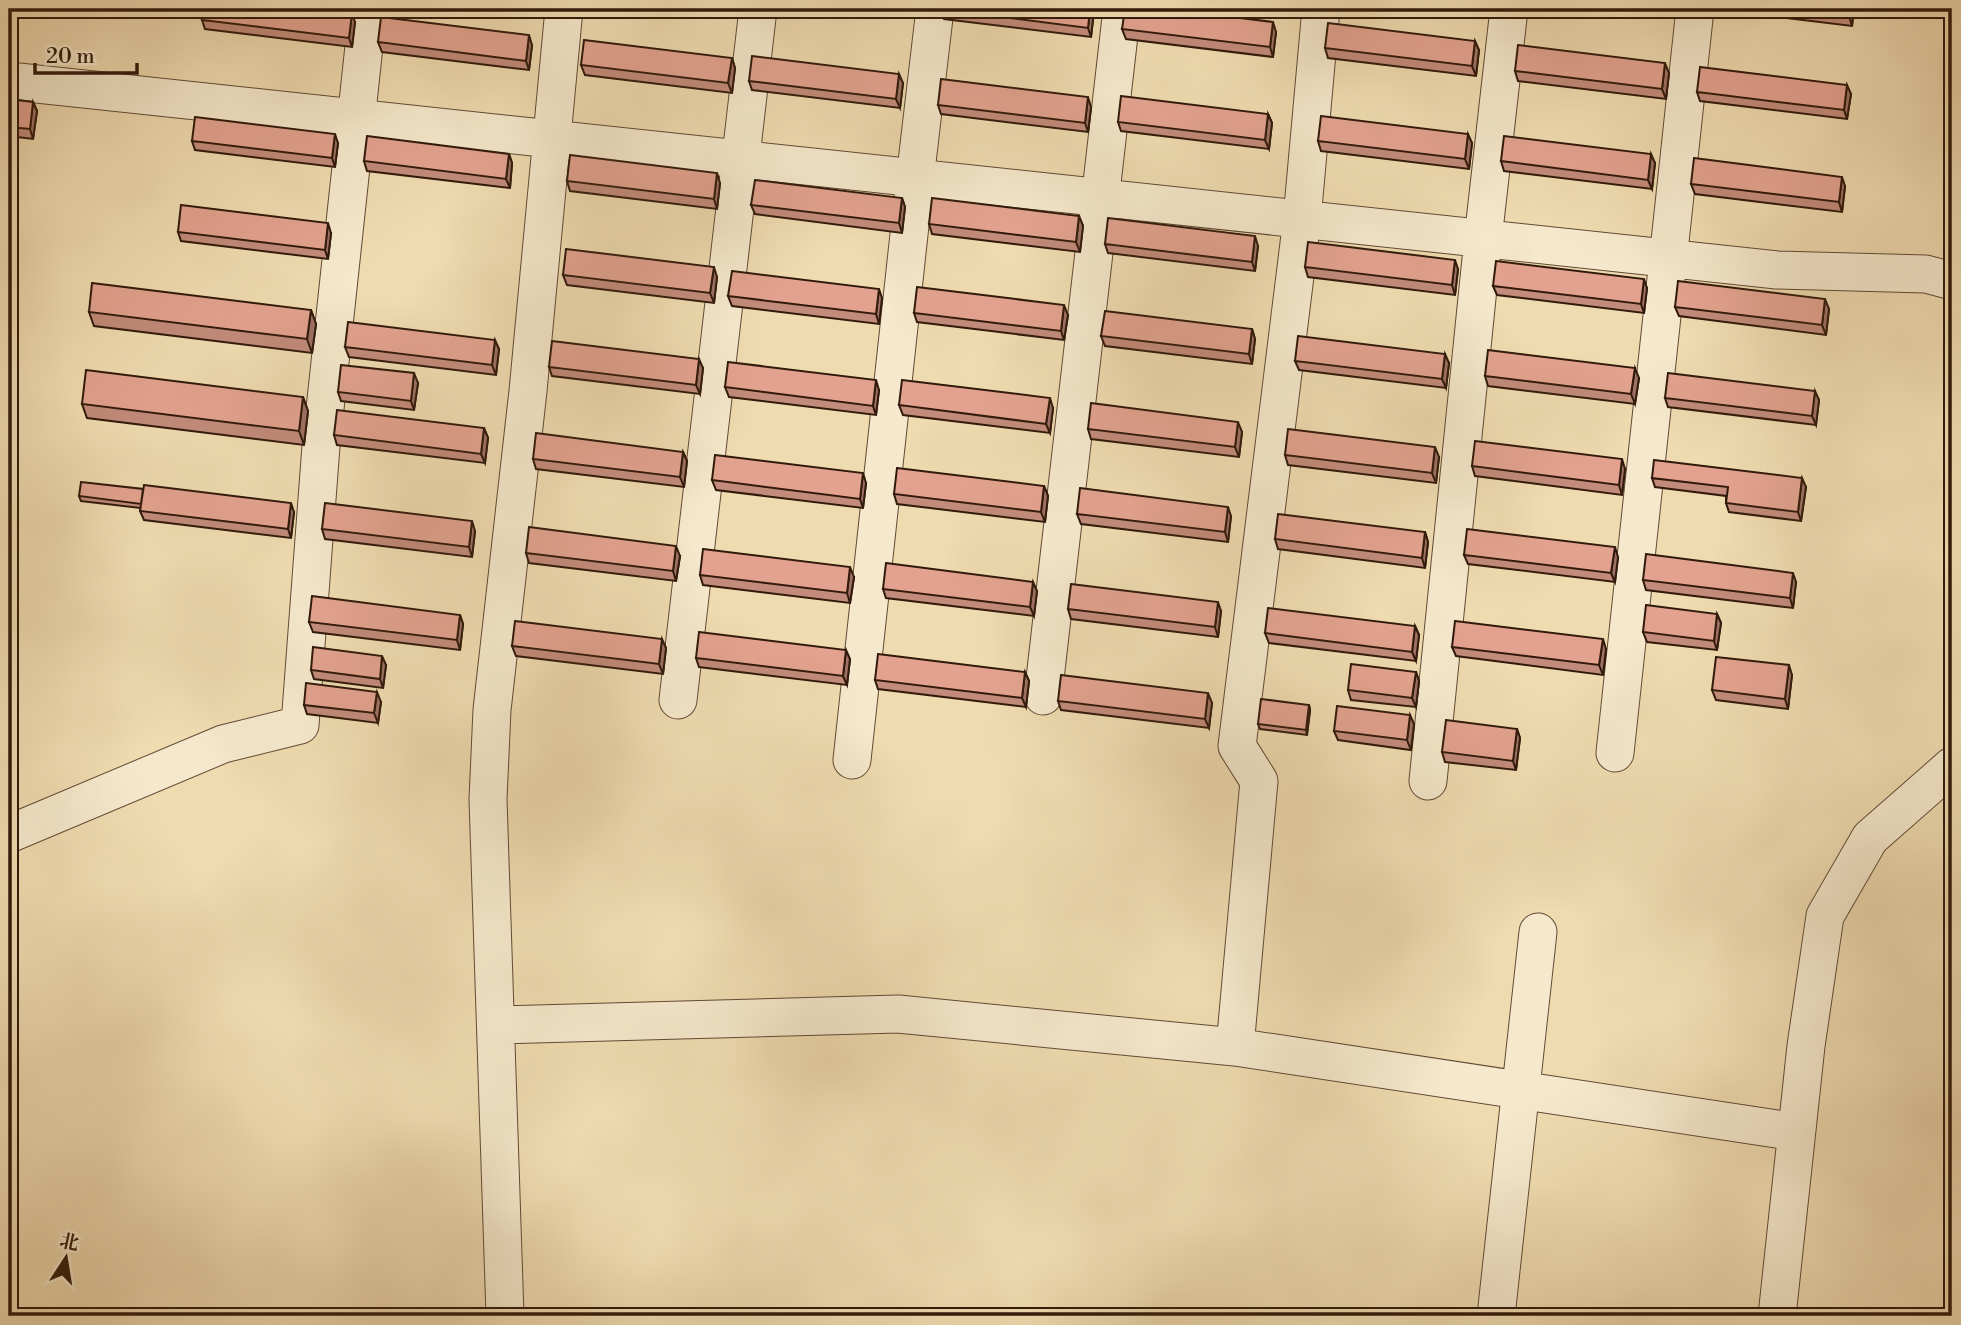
<svg xmlns="http://www.w3.org/2000/svg" width="1961" height="1325" font-family="'Libre Bodoni','Noto Serif SC',serif">
<rect width="100%" height="100%" fill="#efdbb0"/>
<filter id="stains"><feTurbulence type="fractalNoise" baseFrequency=".00286" numOctaves="4"/><feColorMatrix values="0 0 0 0 .2 0 0 0 0 .09 0 0 0 0 .02 0 0 0 .5 -.17"/></filter>
<radialGradient id="worn" r=".72"><stop offset=".6" stop-color="#630" stop-opacity="0"/><stop offset="1" stop-color="#630" stop-opacity=".3"/></radialGradient>
<g fill="none" stroke-linecap="round" stroke-linejoin="round">
<defs>
<path id="minor" d="M 9,81 L 1777,270 L 1926,274 L 1952,281
M 1043,696 L 1122,9
M 678,700 L 758,9
M 1615,753 L 1695,9
M 852,760 L 915,179 L 935,9
M 1428,781 L 1483,239 L 1509,9
M 9,834 L 223,744 L 300,725 L 321,446 L 368,9
M 496,1025 L 898,1014 L 1235,1047 L 1259,781 L 1237,746 L 1302,219 L 1321,9
M 1235,1047 L 1796,1132
M 505,1316 L 488,799 L 492,710 L 528,391 L 564,9
M 1496,1316 L 1538,932
M 1777,1316 L 1806,1046 L 1825,916 L 1870,838 L 1952,766"/>
</defs>
<use href="#minor" stroke="#604a34" stroke-width="39"/>
<use href="#minor" stroke="#f5e8cc" stroke-width="37"/>
</g>
<path fill="#c28b7b" stroke="#311a0b" stroke-width="2" d="M 866,9 L 915,9 L 914,15 Z
M 940,9 L 1093,9 L 1094,11 L 1091,37 L 944,19 Z
M 1713,9 L 1854,9 L 1852,26 Z
M 202,20 L 355,22 L 352,47 L 205,29 Z
M 1122,29 L 1276,32 L 1273,57 L 1126,39 Z
M 378,42 L 532,45 L 529,70 L 382,52 Z
M 1325,48 L 1479,50 L 1476,76 L 1328,58 Z
M 732,58 L 735,68 L 732,93 L 585,75 L 581,65 Z
M 1515,71 L 1669,73 L 1666,99 L 1518,81 Z
M 749,81 L 903,83 L 900,108 L 752,90 Z
M 1697,92 L 1851,94 L 1847,119 L 1700,101 Z
M 9,99 L 33,102 L 37,111 L 33,139 L 9,136 Z
M 938,105 L 1091,107 L 1088,132 L 941,114 Z
M 1268,114 L 1272,123 L 1269,149 L 1121,131 L 1118,122 Z
M 192,141 L 338,143 L 335,167 L 195,150 Z
M 1318,141 L 1472,143 L 1469,169 L 1321,151 Z
M 509,154 L 512,163 L 510,188 L 367,171 L 364,161 Z
M 1501,161 L 1655,163 L 1652,189 L 1504,171 Z
M 567,181 L 720,183 L 717,209 L 570,191 Z
M 1691,184 L 1845,186 L 1842,212 L 1695,194 Z
M 902,198 L 905,207 L 902,233 L 755,214 L 751,205 Z
M 1079,216 L 1083,226 L 1080,252 L 932,234 L 929,224 Z
M 178,232 L 331,233 L 328,259 L 181,241 Z
M 1105,244 L 1258,246 L 1255,271 L 1108,253 Z
M 1305,267 L 1458,269 L 1455,295 L 1308,277 Z
M 563,275 L 717,277 L 714,303 L 567,285 Z
M 1493,286 L 1647,288 L 1644,313 L 1497,295 Z
M 728,296 L 882,298 L 879,324 L 732,306 Z
M 1675,307 L 1829,309 L 1826,335 L 1679,316 Z
M 311,310 L 316,324 L 312,353 L 94,326 L 89,312 Z
M 914,313 L 1068,315 L 1064,340 L 917,322 Z
M 1252,329 L 1255,339 L 1252,364 L 1105,346 L 1101,336 Z
M 345,347 L 499,349 L 496,375 L 349,357 Z
M 1295,361 L 1449,363 L 1446,388 L 1299,370 Z
M 549,367 L 703,368 L 700,394 L 552,376 Z
M 1485,376 L 1639,378 L 1635,404 L 1488,386 Z
M 418,383 L 414,410 L 341,401 L 338,392 Z
M 725,387 L 879,390 L 876,415 L 729,397 Z
M 303,397 L 308,411 L 304,445 L 87,418 L 82,404 Z
M 1665,398 L 1819,400 L 1816,425 L 1668,407 Z
M 899,405 L 1053,408 L 1050,433 L 903,415 Z
M 484,428 L 488,438 L 485,463 L 337,445 L 334,435 Z
M 1088,429 L 1242,432 L 1239,457 L 1091,439 Z
M 683,452 L 687,461 L 684,487 L 536,469 L 533,459 Z
M 1285,455 L 1439,457 L 1436,483 L 1288,465 Z
M 1472,466 L 1625,469 L 1622,495 L 1475,476 Z
M 1652,478 L 1806,487 L 1801,521 L 1729,512 L 1726,503 L 1726,496 L 1655,487 Z
M 712,480 L 866,483 L 863,508 L 716,490 Z
M 1044,486 L 1048,496 L 1045,522 L 897,504 L 894,494 Z
M 143,489 L 294,512 L 291,538 L 144,520 L 140,511 L 141,508 L 81,501 L 79,496 Z
M 1077,514 L 1231,516 L 1228,542 L 1081,524 Z
M 322,529 L 475,531 L 472,557 L 325,539 Z
M 1425,532 L 1428,542 L 1425,568 L 1278,549 L 1275,539 Z
M 526,553 L 680,556 L 676,581 L 529,563 Z
M 1464,555 L 1618,557 L 1615,582 L 1468,564 Z
M 700,575 L 854,577 L 850,603 L 703,585 Z
M 1643,580 L 1796,582 L 1793,608 L 1646,590 Z
M 883,589 L 1037,591 L 1034,616 L 886,598 Z
M 1068,609 L 1221,611 L 1218,637 L 1071,619 Z
M 1717,614 L 1721,623 L 1717,650 L 1647,642 L 1643,632 Z
M 460,615 L 463,624 L 460,650 L 313,632 L 309,622 Z
M 1415,626 L 1419,635 L 1416,661 L 1269,643 L 1265,633 Z
M 512,646 L 666,648 L 663,674 L 516,656 Z
M 1452,647 L 1606,649 L 1603,675 L 1456,656 Z
M 696,658 L 850,659 L 847,685 L 699,667 Z
M 386,665 L 383,688 L 314,679 L 311,670 Z
M 1025,672 L 1029,681 L 1026,707 L 878,689 L 875,680 Z
M 1416,672 L 1419,681 L 1416,707 L 1351,700 L 1348,690 Z
M 1792,675 L 1788,709 L 1716,700 L 1712,690 Z
M 1058,701 L 1212,703 L 1209,728 L 1061,710 Z
M 381,702 L 378,723 L 307,714 L 304,705 Z
M 1309,705 L 1310,710 L 1307,735 L 1260,729 L 1258,724 Z
M 1414,724 L 1411,750 L 1338,740 L 1334,731 Z
M 1517,729 L 1520,738 L 1516,770 L 1445,762 L 1442,752 Z"/>
<path fill="#9e7164" stroke="#311a0b" stroke-width="2" d="M 1090,9 L 1093,9 L 1094,11 L 1091,37 L 1088,28 Z
M 1850,9 L 1854,9 L 1852,26 L 1849,16 Z
M 352,13 L 355,22 L 352,47 L 349,38 Z
M 1273,22 L 1276,32 L 1273,57 L 1270,47 Z
M 529,35 L 532,45 L 529,70 L 526,61 Z
M 1475,41 L 1479,50 L 1476,76 L 1472,66 Z
M 732,58 L 735,68 L 732,93 L 728,83 Z
M 1665,63 L 1669,73 L 1666,99 L 1662,89 Z
M 899,74 L 903,83 L 900,108 L 896,99 Z
M 1847,85 L 1851,94 L 1847,119 L 1844,110 Z
M 1088,97 L 1091,107 L 1088,132 L 1085,123 Z
M 33,102 L 37,111 L 33,139 L 30,129 Z
M 1268,114 L 1272,123 L 1269,149 L 1265,140 Z
M 335,134 L 338,143 L 335,167 L 332,158 Z
M 1468,134 L 1472,143 L 1469,169 L 1465,159 Z
M 509,154 L 512,163 L 510,188 L 506,179 Z
M 1651,154 L 1655,163 L 1652,189 L 1648,180 Z
M 717,173 L 720,183 L 717,209 L 714,199 Z
M 1842,177 L 1845,186 L 1842,212 L 1839,202 Z
M 902,198 L 905,207 L 902,233 L 899,223 Z
M 1079,216 L 1083,226 L 1080,252 L 1076,242 Z
M 328,223 L 331,233 L 328,259 L 325,250 Z
M 1255,236 L 1258,246 L 1255,271 L 1252,262 Z
M 1455,260 L 1458,269 L 1455,295 L 1452,285 Z
M 714,267 L 717,277 L 714,303 L 710,293 Z
M 1644,279 L 1647,288 L 1644,313 L 1641,304 Z
M 879,289 L 882,298 L 879,324 L 876,314 Z
M 1825,299 L 1829,309 L 1826,335 L 1822,325 Z
M 1064,305 L 1068,315 L 1064,340 L 1061,331 Z
M 311,310 L 316,324 L 312,353 L 307,339 Z
M 1252,329 L 1255,339 L 1252,364 L 1249,354 Z
M 495,340 L 499,349 L 496,375 L 492,365 Z
M 1445,354 L 1449,363 L 1446,388 L 1442,379 Z
M 699,359 L 703,368 L 700,394 L 696,385 Z
M 1635,368 L 1639,378 L 1635,404 L 1631,394 Z
M 414,373 L 418,383 L 414,410 L 411,401 Z
M 876,380 L 879,390 L 876,415 L 873,406 Z
M 1815,391 L 1819,400 L 1816,425 L 1812,416 Z
M 303,397 L 308,411 L 304,445 L 299,431 Z
M 1050,398 L 1053,408 L 1050,433 L 1046,424 Z
M 1238,422 L 1242,432 L 1239,457 L 1235,447 Z
M 484,428 L 488,438 L 485,463 L 481,454 Z
M 1435,447 L 1439,457 L 1436,483 L 1432,473 Z
M 683,452 L 687,461 L 684,487 L 680,477 Z
M 1622,459 L 1625,469 L 1622,495 L 1619,485 Z
M 863,473 L 866,483 L 863,508 L 860,499 Z
M 1802,478 L 1806,487 L 1801,521 L 1798,512 Z
M 1044,486 L 1048,496 L 1045,522 L 1041,512 Z
M 291,503 L 294,512 L 291,538 L 288,529 Z
M 1228,507 L 1231,516 L 1228,542 L 1225,532 Z
M 472,521 L 475,531 L 472,557 L 469,547 Z
M 1425,532 L 1428,542 L 1425,568 L 1422,558 Z
M 676,546 L 680,556 L 676,581 L 673,571 Z
M 1615,547 L 1618,557 L 1615,582 L 1611,573 Z
M 850,567 L 854,577 L 850,603 L 847,593 Z
M 1793,573 L 1796,582 L 1793,608 L 1790,598 Z
M 1033,582 L 1037,591 L 1034,616 L 1030,607 Z
M 1218,602 L 1221,611 L 1218,637 L 1215,627 Z
M 1717,614 L 1721,623 L 1717,650 L 1714,641 Z
M 460,615 L 463,624 L 460,650 L 457,640 Z
M 1415,626 L 1419,635 L 1416,661 L 1412,652 Z
M 662,639 L 666,648 L 663,674 L 659,664 Z
M 1603,639 L 1606,649 L 1603,675 L 1599,665 Z
M 846,650 L 850,659 L 847,685 L 843,676 Z
M 382,656 L 386,665 L 383,688 L 380,679 Z
M 1789,665 L 1792,675 L 1788,709 L 1785,699 Z
M 1025,672 L 1029,681 L 1026,707 L 1022,698 Z
M 1416,672 L 1419,681 L 1416,707 L 1412,698 Z
M 377,692 L 381,702 L 378,723 L 374,713 Z
M 1208,693 L 1212,703 L 1209,728 L 1205,719 Z
M 1309,705 L 1310,710 L 1307,735 L 1306,730 Z
M 1410,715 L 1414,724 L 1411,750 L 1407,740 Z
M 1517,729 L 1520,738 L 1516,770 L 1513,761 Z"/>
<path fill="#e2a28f" stroke="#311a0b" stroke-width="2" d="M 203,9 L 320,9 L 352,13 L 349,38 L 202,20 Z
M 940,9 L 1090,9 L 1088,28 Z
M 1125,9 L 1168,9 L 1273,22 L 1270,47 L 1122,29 Z
M 1787,9 L 1850,9 L 1849,16 Z
M 381,17 L 529,35 L 526,61 L 378,42 Z
M 1328,23 L 1475,41 L 1472,66 L 1325,48 Z
M 584,40 L 732,58 L 728,83 L 581,65 Z
M 1518,45 L 1665,63 L 1662,89 L 1515,71 Z
M 752,56 L 899,74 L 896,99 L 749,81 Z
M 1700,67 L 1847,85 L 1844,110 L 1697,92 Z
M 941,79 L 1088,97 L 1085,123 L 938,105 Z
M 1121,96 L 1268,114 L 1265,140 L 1118,122 Z
M 9,99 L 33,102 L 30,129 L 9,127 Z
M 1321,116 L 1468,134 L 1465,159 L 1318,141 Z
M 195,117 L 335,134 L 332,158 L 192,141 Z
M 367,136 L 509,154 L 506,179 L 364,161 Z
M 1504,136 L 1651,154 L 1648,180 L 1501,161 Z
M 570,155 L 717,173 L 714,199 L 567,181 Z
M 1694,158 L 1842,177 L 1839,202 L 1691,184 Z
M 755,180 L 902,198 L 899,223 L 751,205 Z
M 932,198 L 1079,216 L 1076,242 L 929,224 Z
M 181,205 L 328,223 L 325,250 L 178,232 Z
M 1108,218 L 1255,236 L 1252,262 L 1105,244 Z
M 1308,242 L 1455,260 L 1452,285 L 1305,267 Z
M 566,249 L 714,267 L 710,293 L 563,275 Z
M 1496,261 L 1644,279 L 1641,304 L 1493,286 Z
M 732,271 L 879,289 L 876,314 L 728,296 Z
M 1678,281 L 1825,299 L 1822,325 L 1675,307 Z
M 92,283 L 311,310 L 307,339 L 89,312 Z
M 917,287 L 1064,305 L 1061,331 L 914,313 Z
M 1105,311 L 1252,329 L 1249,354 L 1101,336 Z
M 348,322 L 495,340 L 492,365 L 345,347 Z
M 1298,336 L 1445,354 L 1442,379 L 1295,361 Z
M 552,341 L 699,359 L 696,385 L 549,367 Z
M 1488,350 L 1635,368 L 1631,394 L 1485,376 Z
M 728,362 L 876,380 L 873,406 L 725,387 Z
M 341,365 L 414,373 L 411,401 L 338,392 Z
M 86,370 L 303,397 L 299,431 L 82,404 Z
M 1668,373 L 1815,391 L 1812,416 L 1665,398 Z
M 902,380 L 1050,398 L 1046,424 L 899,405 Z
M 1091,403 L 1238,422 L 1235,447 L 1088,429 Z
M 337,410 L 484,428 L 481,454 L 334,435 Z
M 1288,429 L 1435,447 L 1432,473 L 1285,455 Z
M 536,433 L 683,452 L 680,477 L 533,459 Z
M 1475,441 L 1622,459 L 1619,485 L 1472,466 Z
M 715,455 L 863,473 L 860,499 L 712,480 Z
M 1654,460 L 1802,478 L 1798,512 L 1726,503 L 1728,487 L 1652,478 Z
M 897,468 L 1044,486 L 1041,512 L 894,494 Z
M 81,482 L 143,489 L 141,504 L 79,496 Z
M 144,485 L 291,503 L 288,529 L 140,511 Z
M 1080,488 L 1228,507 L 1225,532 L 1077,514 Z
M 325,503 L 472,521 L 469,547 L 322,529 Z
M 1278,514 L 1425,532 L 1422,558 L 1275,539 Z
M 529,527 L 676,546 L 673,571 L 526,553 Z
M 1467,529 L 1615,547 L 1611,573 L 1464,555 Z
M 703,549 L 850,567 L 847,593 L 700,575 Z
M 1646,554 L 1793,573 L 1790,598 L 1643,580 Z
M 886,563 L 1033,582 L 1030,607 L 883,589 Z
M 1071,584 L 1218,602 L 1215,627 L 1068,609 Z
M 312,596 L 460,615 L 457,640 L 309,622 Z
M 1646,605 L 1717,614 L 1714,641 L 1643,632 Z
M 1268,608 L 1415,626 L 1412,652 L 1265,633 Z
M 515,621 L 662,639 L 659,664 L 512,646 Z
M 1455,621 L 1603,639 L 1599,665 L 1452,647 Z
M 699,632 L 846,650 L 843,676 L 696,658 Z
M 313,647 L 382,656 L 380,679 L 311,670 Z
M 878,654 L 1025,672 L 1022,698 L 875,680 Z
M 1716,657 L 1789,665 L 1785,699 L 1712,690 Z
M 1351,664 L 1416,672 L 1412,698 L 1348,690 Z
M 1061,675 L 1208,693 L 1205,719 L 1058,701 Z
M 306,683 L 377,692 L 374,713 L 304,705 Z
M 1261,699 L 1309,705 L 1306,730 L 1258,724 Z
M 1337,706 L 1410,715 L 1407,740 L 1334,731 Z
M 1446,720 L 1517,729 L 1513,761 L 1442,752 Z"/>
<rect width="1961" height="1325" fill="none" stroke="#efdbb0" stroke-width="35"/>
<rect x="10" y="10" width="1940" height="1304" fill="none" stroke="#311a0b" stroke-width="3.5"/>
<rect x="18" y="18" width="1926" height="1290" fill="none" stroke="#311a0b" stroke-width="2"/>
<g transform="translate(66 1258) rotate(12)" stroke="#f5e8cc" stroke-width="5" paint-order="stroke">
<path d="M0-5L12 26L0 18L-12 26Z" fill="#311a0b"/>
<text y="-10" font-size="19" font-weight="bold" text-anchor="middle" fill="#311a0b">北</text>
</g>
<path d="M35 63v10h102v-10" fill="none" stroke="#311a0b" stroke-width="3.5"/>
<text x="46" y="63" font-size="21" fill="#311a0b" stroke="#f5e8cc" stroke-width="5" paint-order="stroke">20 m</text>
<rect width="100%" height="100%" filter="url(#stains)"/>
<rect width="100%" height="100%" fill="url(#worn)"/>
</svg>
